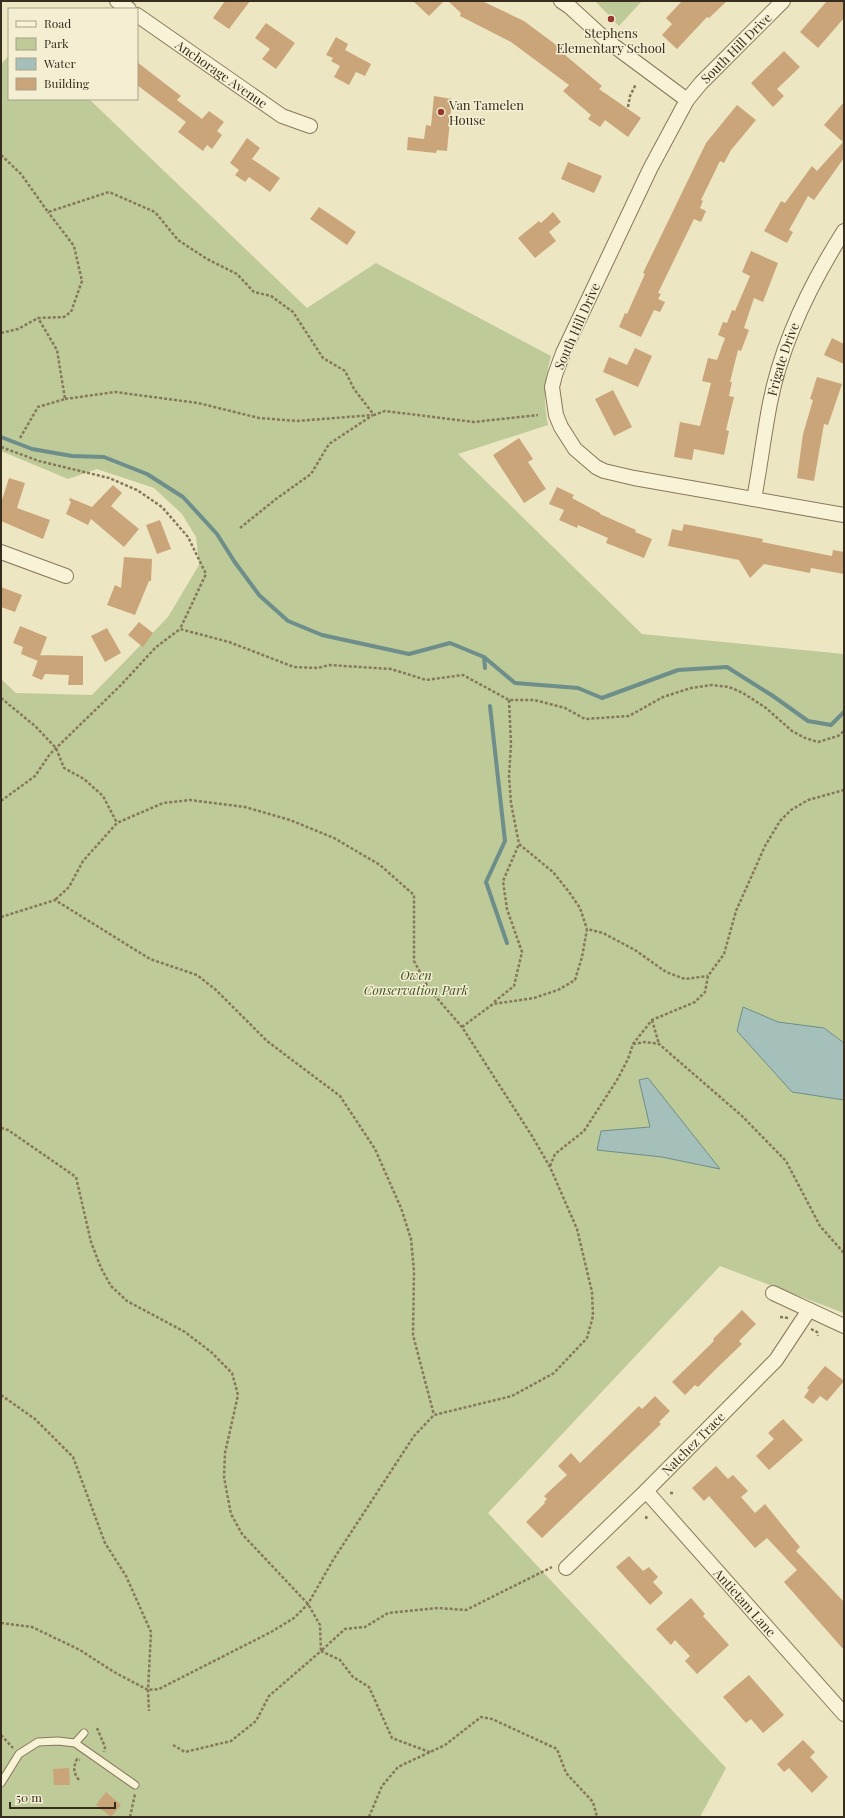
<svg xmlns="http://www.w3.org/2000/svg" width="845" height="1818" font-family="'Playfair Display',serif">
<rect width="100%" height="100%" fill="#ede6c3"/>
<path fill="#beca98" d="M 595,1 L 642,1 L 619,26 Z
M 9,56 L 9,99 L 89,99 L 307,308 L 376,263 L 551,356 C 544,380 543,400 548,425 L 458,454 L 642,634 L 844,654 L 844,1313 L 720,1266 L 488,1513 L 726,1768 L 700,1817 L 1,1817 L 1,679 L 16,693 L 92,695 L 168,617 L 199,565 L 196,537 L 182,514 L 154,488 L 97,469 L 68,479 L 1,451 L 1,64 Z"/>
<path fill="#a5c0bb" stroke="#6d8e8a" d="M 743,1007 L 778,1022 L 824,1028 L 844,1043 L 844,1100 L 792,1092 L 737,1031 Z
M 648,1078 L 720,1169 L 662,1157 L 597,1150 L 601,1131 L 650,1127 L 639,1080 Z"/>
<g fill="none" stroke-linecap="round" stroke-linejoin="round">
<path stroke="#6d8e8a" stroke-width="4" d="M 1,437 L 32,449 L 72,456 L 104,457 L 147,474 L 183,497 L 217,534 L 234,561 L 259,595 L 288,621 L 322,635 L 409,654 L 450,643 L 484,657 L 515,683 L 578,688 L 602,698 L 678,670 L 727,667 L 773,696 L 808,721 L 831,725 L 844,712
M 484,657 L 485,668
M 490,706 L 505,841 L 486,882 L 507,943"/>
</g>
<path fill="#caa57a" d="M 225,1 L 250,1 L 229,29 L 213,18 Z
M 413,1 L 444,1 L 429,16 Z
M 448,1 L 482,1 L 524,21 L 567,53 L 565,55 L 602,86 L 599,89 L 641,118 L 628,137 L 605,120 L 600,127 L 588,119 L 591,115 L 563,91 L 569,85 L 511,42 L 460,16 L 461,13 Z
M 682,1 L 727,1 L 709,18 L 707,17 L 677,49 L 662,35 L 672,24 L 666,18 Z
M 827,1 L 844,1 L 844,18 L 818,48 L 800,32 Z
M 266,23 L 295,43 L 276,69 L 262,59 L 270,49 L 255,38 Z
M 336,37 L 348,44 L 345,50 L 371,64 L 365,76 L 356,72 L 349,85 L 334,77 L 340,66 L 331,61 L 333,58 L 326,55 Z
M 784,51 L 800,67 L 777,89 L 784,96 L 773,107 L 751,83 Z
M 137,62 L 181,96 L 177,100 L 202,119 L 209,111 L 224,122 L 217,131 L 222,135 L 212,149 L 207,145 L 203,151 L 178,132 L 186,122 L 137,85 Z
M 434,96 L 452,99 L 447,151 L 437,150 L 436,153 L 407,150 L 408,137 L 424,139 L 426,125 L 431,126 Z
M 844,102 L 844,158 L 814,200 L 808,196 L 789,230 L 793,232 L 787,243 L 764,231 L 781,201 L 785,203 L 812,166 L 817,171 L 843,142 L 824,125 Z
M 737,105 L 756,120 L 731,150 L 724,163 L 720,161 L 701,200 L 703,201 L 700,208 L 706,211 L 701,222 L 694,219 L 658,293 L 661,294 L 658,299 L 665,302 L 660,312 L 654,310 L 641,337 L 619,327 L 625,313 L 627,314 L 645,274 L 643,273 L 706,143 Z
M 247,138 L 260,148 L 252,159 L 280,178 L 270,192 L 249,177 L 245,182 L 235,175 L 239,170 L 230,163 Z
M 568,162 L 602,176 L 594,193 L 561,179 Z
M 319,207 L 356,232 L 347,245 L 310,219 Z
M 553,212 L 561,222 L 549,232 L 556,241 L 535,258 L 518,238 L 539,221 L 541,223 Z
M 751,251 L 778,263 L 763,302 L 754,298 L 744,328 L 749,330 L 741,351 L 738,350 L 730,382 L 732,382 L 729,396 L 734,397 L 726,430 L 729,431 L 724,455 L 694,449 L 692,460 L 674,457 L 680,422 L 700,426 L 711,383 L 702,381 L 708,358 L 717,360 L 725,338 L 718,335 L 723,322 L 727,323 L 732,310 L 735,311 L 750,276 L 742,272 Z
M 832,338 L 844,344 L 844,364 L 824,355 Z
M 635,348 L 652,356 L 638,387 L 603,372 L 609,357 L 627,365 Z
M 817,377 L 842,384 L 828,425 L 824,424 L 814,481 L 797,478 L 803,434 L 813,400 L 810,399 Z
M 613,390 L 632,427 L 614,436 L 595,399 Z
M 519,438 L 533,459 L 528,462 L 546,489 L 524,503 L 493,455 Z
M 9,478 L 25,483 L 17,508 L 50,520 L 43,539 L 1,521 L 1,503 Z
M 113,485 L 122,493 L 111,506 L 139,529 L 124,547 L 91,519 L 88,525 L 66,514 L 71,502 L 69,500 L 70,498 L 92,507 Z
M 557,487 L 574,495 L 572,498 L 600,513 L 600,514 L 636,530 L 635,532 L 652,539 L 644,558 L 606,543 L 608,538 L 578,525 L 577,528 L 559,520 L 564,510 L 549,504 Z
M 160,520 L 171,549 L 157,554 L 146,525 Z
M 684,524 L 763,539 L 762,542 L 832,556 L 833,550 L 844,552 L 844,574 L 811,568 L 810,573 L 764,564 L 750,578 L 739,560 L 668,546 L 672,529 L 682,531 Z
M 124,557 L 152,559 L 151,581 L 149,581 L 135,615 L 107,605 L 115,585 L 121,588 Z
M 1,587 L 22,595 L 15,612 L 1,607 Z
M 139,622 L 153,633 L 143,647 L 128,635 Z
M 20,626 L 47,637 L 38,661 L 21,654 L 23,647 L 13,643 Z
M 107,628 L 121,653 L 105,662 L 91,636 Z
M 40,655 L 83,656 L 83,685 L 68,685 L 69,675 L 45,674 L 42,680 L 32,676 Z
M 742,1310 L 756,1324 L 739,1341 L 742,1344 L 718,1367 L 698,1387 L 695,1385 L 685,1395 L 672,1382 L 714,1341 L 713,1339 Z
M 825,1366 L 844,1381 L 827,1401 L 820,1396 L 813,1404 L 804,1397 L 809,1390 L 807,1388 Z
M 655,1396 L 670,1411 L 659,1422 L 661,1424 L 542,1538 L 526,1522 L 545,1503 L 544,1502 L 547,1499 L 544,1496 L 567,1475 L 558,1466 L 571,1453 L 580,1463 L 639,1406 L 642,1409 Z
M 783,1419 L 803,1440 L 769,1470 L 756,1456 L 774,1439 L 768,1433 Z
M 716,1466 L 728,1479 L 733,1475 L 748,1491 L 741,1497 L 755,1513 L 765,1504 L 800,1547 L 796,1551 L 844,1602 L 844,1650 L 784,1582 L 797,1570 L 767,1538 L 755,1548 L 709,1496 L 704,1501 L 692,1488 Z
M 629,1556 L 643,1571 L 649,1567 L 658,1577 L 653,1582 L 663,1593 L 650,1605 L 616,1567 Z
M 691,1598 L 705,1614 L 703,1616 L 729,1645 L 697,1674 L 685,1661 L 690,1656 L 675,1640 L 671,1645 L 656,1629 Z
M 749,1675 L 784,1715 L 763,1733 L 751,1719 L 746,1723 L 723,1697 Z
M 803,1740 L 815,1752 L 810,1757 L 828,1777 L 812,1793 L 789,1768 L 784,1772 L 777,1764 Z
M 69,1768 L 70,1785 L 54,1785 L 53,1769 Z
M 106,1792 L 121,1805 L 111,1817 L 96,1805 Z"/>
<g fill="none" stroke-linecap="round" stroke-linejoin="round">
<defs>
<path id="lane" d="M 75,1743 L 84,1733
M 1,1783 L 19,1754 L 38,1742 L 58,1741 L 75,1743 L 135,1785"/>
<g id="street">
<path d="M 117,1 L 129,9"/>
<path d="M 561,1 L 570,7 L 606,40 L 687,100"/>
<path d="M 783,1 L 701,83 L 687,100 L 650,169 L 563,353 L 555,375 L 552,387 L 556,415 L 561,427 L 575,449 L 596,467 L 604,471 L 634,478 L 844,515"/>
<path id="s1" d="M 137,15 L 282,116 L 310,126"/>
<path id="s2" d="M 754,499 C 760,467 764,434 770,403 C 782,342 811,283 844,231"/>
<path d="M 1,552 L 66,576"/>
<path d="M 773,1293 L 844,1326"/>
<path id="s3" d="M 646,1491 L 844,1714"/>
<path id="s4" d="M 566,1568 L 646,1491 L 776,1360 L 809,1310"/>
</g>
</defs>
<use href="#lane" stroke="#87785b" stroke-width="9"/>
<use href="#street" stroke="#87785b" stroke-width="16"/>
<path stroke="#87785b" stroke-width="2.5" stroke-dasharray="3 2" stroke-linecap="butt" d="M 628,107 L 630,96 L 636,84
M 1,155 L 21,174 L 48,212 L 109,192 L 155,212 L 178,240 L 207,259 L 237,274 L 254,292 L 271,296 L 293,312 L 323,358 L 345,371 L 354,389 L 374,415 L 385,411 L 474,422 L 538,415
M 1,333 L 18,329 L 38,318 L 64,317 L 71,312 L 82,281 L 74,246 L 48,212
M 65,399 L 115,392 L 198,403 L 259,418 L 297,421 L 373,415
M 20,438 L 38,407 L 65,399 L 57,350 L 38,318
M 1,447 L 39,461 L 109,478 L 137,490 L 162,507 L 188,537 L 206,574 L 180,629
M 240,528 L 276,499 L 311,474 L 329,444 L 373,415
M 1,698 L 35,726 L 56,748 L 64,768 L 84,779 L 103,796 L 117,823
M 509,700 L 511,744 L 509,776 L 511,803 L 519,844 L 553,872 L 569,892 L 580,908 L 587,929
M 1,801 L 35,776 L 50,754 L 121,685 L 156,647 L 180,629 L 229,642 L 294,667 L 318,668 L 329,665 L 391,669 L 426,680 L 463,675 L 509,700 L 534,700 L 565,708 L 585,719 L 629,716 L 663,697 L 691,688 L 712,685 L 729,687 L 743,693 L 766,708 L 792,731 L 805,738 L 818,742 L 838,736 L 844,731
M 1,917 L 55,900 L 150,959 L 197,975 L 216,990 L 267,1041 L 340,1096 L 375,1149 L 401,1208 L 411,1239 L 414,1271 L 413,1335 L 434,1415
M 494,1002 L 514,986 L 522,952 L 507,909 L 503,881 L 519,844
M 652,1020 L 659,1044
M 462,1027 L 493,1004 L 534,998 L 558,990 L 575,980 L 582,957 L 587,929 L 603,933 L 635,950 L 666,972 L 685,979 L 708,976
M 633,1044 L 645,1042 L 659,1044 L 742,1116 L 786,1161 L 820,1226 L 844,1253
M 1,1128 L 8,1130 L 76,1177 L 91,1242 L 101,1268 L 111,1286 L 127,1301 L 185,1332 L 211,1352 L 232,1373 L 238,1395 L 225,1453 L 224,1477 L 231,1514 L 242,1534 L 308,1604 L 320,1625 L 321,1651 L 345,1629 L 365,1627 L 388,1613 L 438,1608 L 466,1610 L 552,1567
M 550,1166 L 555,1154 L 584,1131 L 617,1080 L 628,1059 L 633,1044 L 652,1020 L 695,1002 L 705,992 L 708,976 L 724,954 L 736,911 L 765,846 L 780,821 L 791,810 L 808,800 L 844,790
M 780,1317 L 789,1318
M 811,1329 L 817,1332 L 818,1336
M 1,1395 L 35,1419 L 73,1457 L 105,1543 L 126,1576 L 151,1632 L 148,1690 L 149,1711
M 670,1493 L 674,1493
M 646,1519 L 647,1514
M 1,1623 L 32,1627 L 80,1650 L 114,1672 L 148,1690 L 159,1689 L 271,1632 L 294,1618 L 308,1604 L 333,1560 L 414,1436 L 434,1415 L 512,1396 L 554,1373 L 587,1338 L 593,1316 L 592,1292 L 577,1229 L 550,1167 L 532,1136 L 462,1027 L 429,989 L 414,961 L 414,895 L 380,865 L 334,838 L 290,820 L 245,807 L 190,800 L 163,803 L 117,823 L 83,861 L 69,887 L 55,900
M 97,1728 L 105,1747 L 104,1752
M 1,1735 L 13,1748
M 173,1745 L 185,1752 L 231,1741 L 256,1721 L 269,1696 L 321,1651 L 340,1660 L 353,1677 L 369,1687 L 392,1738 L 432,1753
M 79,1780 C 73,1772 73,1768 77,1759 L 80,1760
M 130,1817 L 135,1794
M 369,1817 L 382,1786 L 398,1767 L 445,1745 L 481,1717 L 492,1719 L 557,1749 L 566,1773 L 593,1802 L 597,1817"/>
<use href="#lane" stroke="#f8f2d6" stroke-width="7"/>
<use href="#street" stroke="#f8f2d6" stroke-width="14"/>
</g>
<g fill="#94392c" stroke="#f4efd3" stroke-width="1.5">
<circle cx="611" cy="19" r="4"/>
<circle cx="441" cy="112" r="4"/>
</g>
<g text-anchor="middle" stroke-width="3" stroke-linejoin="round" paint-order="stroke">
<g font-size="13" fill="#372d1e" stroke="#f4efd3">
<text x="611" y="38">Stephens<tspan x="611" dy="15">Elementary School</tspan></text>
<text x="449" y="110" text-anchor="start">Van Tamelen<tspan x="449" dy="15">House</tspan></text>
</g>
<g font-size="13" fill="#372d1e" stroke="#f4efd3">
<text transform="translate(736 48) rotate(-45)" y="5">South Hill Drive</text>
<text dy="5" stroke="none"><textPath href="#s1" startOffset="103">Anchorage Avenue</textPath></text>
<text transform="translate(577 326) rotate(-66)" y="5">South Hill Drive</text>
<text dy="5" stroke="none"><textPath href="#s2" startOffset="143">Frigate Drive</textPath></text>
<text dy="5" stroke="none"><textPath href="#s4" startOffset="178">Natchez Trace</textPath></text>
<text dy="5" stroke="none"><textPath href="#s3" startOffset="149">Antietam Lane</textPath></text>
</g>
<g font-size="13" font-style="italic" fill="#425325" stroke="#f4efd3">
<text x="416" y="980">Owen<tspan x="416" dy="15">Conservation Park</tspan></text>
</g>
</g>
<rect width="845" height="1818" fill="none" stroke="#372d1e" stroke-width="4"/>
<rect x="8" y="8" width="130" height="92" fill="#f4efd3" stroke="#a8a18b"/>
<rect x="16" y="21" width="20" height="6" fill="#f8f2d6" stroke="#a8a18b"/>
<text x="44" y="28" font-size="12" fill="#372d1e">Road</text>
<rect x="16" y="38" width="20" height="12" fill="#beca98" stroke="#a8a18b"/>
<text x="44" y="48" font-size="12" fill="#372d1e">Park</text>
<rect x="16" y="58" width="20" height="12" fill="#a5c0bb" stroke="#a8a18b"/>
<text x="44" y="68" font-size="12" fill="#372d1e">Water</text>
<rect x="16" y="78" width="20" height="12" fill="#caa57a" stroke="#a8a18b"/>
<text x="44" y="88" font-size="12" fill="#372d1e">Building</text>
<path d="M10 1802v6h105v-6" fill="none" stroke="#372d1e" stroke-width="2"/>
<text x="16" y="1802" font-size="12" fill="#372d1e" stroke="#f4efd3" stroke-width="3" paint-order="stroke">50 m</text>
</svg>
